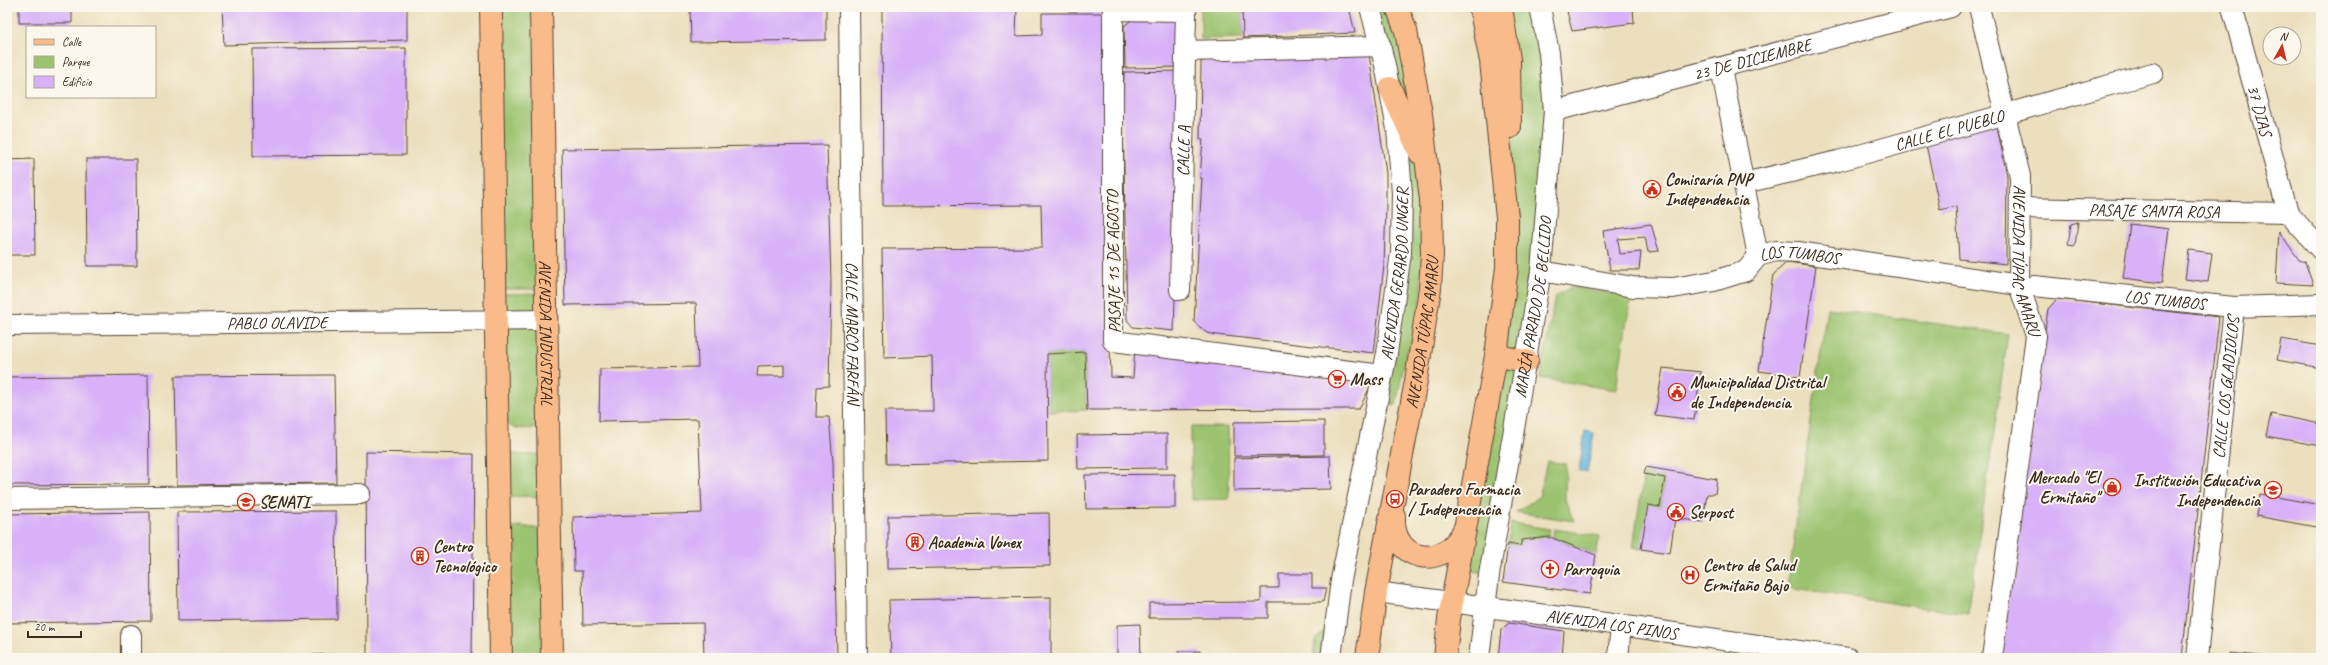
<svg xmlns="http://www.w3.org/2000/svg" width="2328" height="665" font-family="Caveat,sans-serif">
<rect width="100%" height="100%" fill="#fbf7ec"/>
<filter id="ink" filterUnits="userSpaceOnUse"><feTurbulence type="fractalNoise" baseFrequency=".025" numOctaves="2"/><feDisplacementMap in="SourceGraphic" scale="8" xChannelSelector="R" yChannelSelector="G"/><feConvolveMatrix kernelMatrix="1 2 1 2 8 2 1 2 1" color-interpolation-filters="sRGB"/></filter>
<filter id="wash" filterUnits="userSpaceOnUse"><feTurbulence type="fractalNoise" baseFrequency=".012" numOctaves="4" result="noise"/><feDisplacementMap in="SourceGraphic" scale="16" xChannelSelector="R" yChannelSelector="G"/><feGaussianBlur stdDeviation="0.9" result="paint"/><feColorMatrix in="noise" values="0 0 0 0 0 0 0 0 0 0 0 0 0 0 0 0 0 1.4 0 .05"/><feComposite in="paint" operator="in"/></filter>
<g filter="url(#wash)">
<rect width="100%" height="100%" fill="#ecdfbe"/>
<path fill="#9cc36f" stroke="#6c7646" d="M 495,7 L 541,7 L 545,289 L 498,289 Z
M 1201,7 L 1242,7 L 1243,38 L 1201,39 Z
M 1372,7 L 1394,7 L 1422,152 Z
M 1504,7 L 1537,7 L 1551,111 L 1523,354 L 1506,351 L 1513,114 Z
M 1400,132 L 1427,175 L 1418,350 L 1407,349 L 1396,405 L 1381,401 Z
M 1571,287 L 1631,296 L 1616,390 L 1540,378 L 1555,296 Z
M 545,293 L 546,318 L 498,319 L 498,294 Z
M 1827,308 L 2008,334 L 1968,614 L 1787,588 Z
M 499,323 L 545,323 L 538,427 C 523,430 513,430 502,420 Z
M 1085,352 L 1087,410 L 1047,411 L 1047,354 Z
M 1504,366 L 1518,369 L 1487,573 L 1461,570 Z
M 1191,427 L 1228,427 L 1229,499 L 1191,500 Z
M 501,450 L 520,455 L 540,454 L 540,497 C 527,496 514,495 502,501 Z
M 1547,461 L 1566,464 L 1565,500 L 1574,521 L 1516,512 L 1539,497 Z
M 1644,474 L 1665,478 L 1660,507 L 1641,549 L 1633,547 Z
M 1511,523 L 1550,529 L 1548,538 L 1520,546 L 1508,544 Z
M 520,526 L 540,529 L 550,658 L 503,658 L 510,528 Z
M 1554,529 L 1600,536 L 1596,555 L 1553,538 Z
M 1333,623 L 1329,658 L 1313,658 L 1315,640 Z"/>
<path fill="#5db4da" stroke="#4c6f7c" d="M 1585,431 L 1594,433 L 1587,473 L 1579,471 Z"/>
<g id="blocks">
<path fill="#d8b1f8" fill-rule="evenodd" d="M 19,7 L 72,7 L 72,23 L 19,23 Z
M 222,7 L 407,7 L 407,40 L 224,45 Z
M 690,7 L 826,7 L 826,40 L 691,42 Z
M 882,7 L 1017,7 L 1016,36 L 1042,35 L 1042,13 L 1110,13 L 1109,312 L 1111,377 L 1133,378 L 1135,347 L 1374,379 L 1359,409 L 1087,410 L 1085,352 L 1047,354 L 1048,461 L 886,464 L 885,411 L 933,411 L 932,356 L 884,358 L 882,249 L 1042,248 L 1041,205 L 883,206 Z
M 1242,7 L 1349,7 L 1355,33 L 1243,38 Z
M 1566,7 L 1633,7 L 1634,23 L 1572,31 Z
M 1135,17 L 1178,17 L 1182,67 L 1125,68 L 1124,26 Z
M 406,48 L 406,155 L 253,156 L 252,49 Z
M 1283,53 L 1369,54 L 1386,173 L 1386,207 L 1384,265 L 1374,353 L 1217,335 L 1207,333 L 1194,322 L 1202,178 L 1200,178 L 1203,139 L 1200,139 L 1201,61 Z
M 1182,71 L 1174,331 L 1133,327 L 1127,320 L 1123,116 L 1124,72 Z
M 1996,121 L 2007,176 L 2006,264 L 1959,259 L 1956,206 L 1940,210 L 1925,140 Z
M 827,145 L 831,281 L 829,386 L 817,387 L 816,417 L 829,417 L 833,463 L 837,658 L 704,658 L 703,623 L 583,625 L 582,571 L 574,571 L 573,517 L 702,513 L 698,419 L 599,421 L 600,369 L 698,367 L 696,303 L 565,305 L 562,149 ZM 784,365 L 784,376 L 757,376 L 758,366 Z
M 34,159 L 35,255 L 7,255 L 7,160 Z
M 86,159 L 136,159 L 137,266 L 87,266 Z
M 2078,222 L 2075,246 L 2068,245 L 2071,224 Z
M 1651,224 L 1659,251 L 1648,252 L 1645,237 L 1618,239 L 1620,254 L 1641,252 L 1639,270 L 1610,270 L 1603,231 Z
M 2130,224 L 2169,229 L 2162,283 L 2123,278 Z
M 2279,231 L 2299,260 L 2305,262 L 2313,285 L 2276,283 Z
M 2189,250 L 2212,253 L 2208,282 L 2185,279 Z
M 1787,262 L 1816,266 L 1800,377 L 1759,371 L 1773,275 Z
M 2057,299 L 2219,317 L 2182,658 L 2000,658 L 2048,309 Z
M 2281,339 L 2321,346 L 2321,368 L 2277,360 Z
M 1663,368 L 1701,372 L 1694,420 L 1655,415 Z
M 148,375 L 149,484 L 7,485 L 7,377 Z
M 334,375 L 336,483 L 177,485 L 175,376 Z
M 2271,414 L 2321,424 L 2321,446 L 2266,436 Z
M 1324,421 L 1324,455 L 1234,456 L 1234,422 Z
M 1167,434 L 1167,468 L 1078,469 L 1077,435 Z
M 366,452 L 474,454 L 472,658 L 367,658 Z
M 1330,456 L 1331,489 L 1234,491 L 1234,458 Z
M 1646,467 L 1717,479 L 1715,494 L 1707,494 L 1703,522 L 1675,518 L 1670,553 L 1641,549 L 1648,505 L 1660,507 L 1665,478 L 1644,474 Z
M 1175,474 L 1175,508 L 1086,509 L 1085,475 Z
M 2260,494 L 2321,505 L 2321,528 L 2256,516 Z
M 336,511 L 337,619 L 178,621 L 177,512 Z
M 150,512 L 151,621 L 7,623 L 7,514 Z
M 1049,513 L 1050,566 L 888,569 L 888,516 Z
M 1550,537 L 1596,555 L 1590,594 L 1503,582 L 1508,544 L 1520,546 L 1522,540 Z
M 1279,574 L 1312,574 L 1312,588 L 1326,588 L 1323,602 L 1268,602 L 1268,618 L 1149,618 L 1149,603 L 1261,602 L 1261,588 L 1279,588 Z
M 1051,597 L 1051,658 L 891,658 L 889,600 Z
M 1509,623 L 1564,631 L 1562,658 L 1498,658 L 1501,630 Z
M 1140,624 L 1141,658 L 1117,658 L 1117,625 Z
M 1179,651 L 1200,651 L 1200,658 L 1179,658 Z
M 2230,653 L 2269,657 L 2269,658 L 2229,658 Z
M 338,654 L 338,658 L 236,658 L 236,657 Z"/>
</g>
</g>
<g filter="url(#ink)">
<use href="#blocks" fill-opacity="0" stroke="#564536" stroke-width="1"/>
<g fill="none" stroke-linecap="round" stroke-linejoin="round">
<defs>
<g id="minor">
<path id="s1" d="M 849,7 L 857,658"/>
<path id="s2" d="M 1979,7 L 2020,176 L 2019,285 L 2036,336 L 1992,658"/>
<path id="s3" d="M 2232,7 L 2288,213 L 2321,250"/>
<path d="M 1186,51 L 1381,46"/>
<path d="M 1721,68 L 1758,256"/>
<path id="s4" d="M 1554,111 L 1951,7"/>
<path id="s5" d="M 1744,183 L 1838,161 L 2153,73"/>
<path id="s6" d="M 2020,208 L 2288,213"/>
<path id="s7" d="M 1541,271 L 1633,287 L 1673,288 L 1714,281 L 1746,271 L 1758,256 L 1776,251 L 1798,252 L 2019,285"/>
<path id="s8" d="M 2034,286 L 2234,307 L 2321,304"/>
<path id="s9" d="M 1180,290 L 1186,11 L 1113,10 L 1113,341 L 1382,375"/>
<path id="s10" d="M 7,325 L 547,320"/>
<path d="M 7,499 L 360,494"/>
<path id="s11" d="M 1376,592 L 1598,622 L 1848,658"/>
<path d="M 131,635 L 131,658"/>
<path id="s12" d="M 1331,658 L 1341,580 L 1387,353 L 1401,253 L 1402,193 L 1397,129 L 1385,65 L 1370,7"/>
<path id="s13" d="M 1479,658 L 1489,575 L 1541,271 L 1554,111 L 1549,53 L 1540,7"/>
<path d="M 1618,658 L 1621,625"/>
<path id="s14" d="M 2197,658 L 2234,307"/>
</g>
<g id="major">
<path d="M 491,7 L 501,658"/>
<path id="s15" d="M 541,7 L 552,658"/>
<path d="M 1501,7 L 1509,59 L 1510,127"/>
<path d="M 1390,88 L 1420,153"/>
<path d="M 1496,356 L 1527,361"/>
<path d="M 1394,516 C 1391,562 1444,572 1464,530"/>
<path id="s16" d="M 1367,658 L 1376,592 L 1416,381 L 1430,288 L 1432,255 L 1431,200 L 1421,114 L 1406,31 L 1397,7"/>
<path d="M 1445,658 L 1449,619 L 1496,356 L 1507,267 L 1507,218 L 1491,61 L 1480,7"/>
</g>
</defs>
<use href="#minor" stroke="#564536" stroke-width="22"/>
<use href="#major" stroke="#564536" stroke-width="24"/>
<use href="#minor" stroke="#fff" stroke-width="20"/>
<use href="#major" stroke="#fabb8b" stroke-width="22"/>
</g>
</g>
<defs>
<symbol id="civic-ring" viewBox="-11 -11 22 22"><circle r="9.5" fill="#fbf7ec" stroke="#c8321e" stroke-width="1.5"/><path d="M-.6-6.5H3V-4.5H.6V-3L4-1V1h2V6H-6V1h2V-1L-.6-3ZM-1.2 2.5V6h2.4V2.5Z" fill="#c8321e"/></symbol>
<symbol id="supermarket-ring" viewBox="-11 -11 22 22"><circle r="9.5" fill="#fbf7ec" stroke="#c8321e" stroke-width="1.5"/><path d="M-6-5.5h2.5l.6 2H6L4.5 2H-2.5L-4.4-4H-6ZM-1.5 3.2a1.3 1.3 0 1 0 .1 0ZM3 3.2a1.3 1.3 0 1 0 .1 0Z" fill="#c8321e"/></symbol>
<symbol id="shop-ring" viewBox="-11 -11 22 22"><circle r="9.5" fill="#fbf7ec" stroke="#c8321e" stroke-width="1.5"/><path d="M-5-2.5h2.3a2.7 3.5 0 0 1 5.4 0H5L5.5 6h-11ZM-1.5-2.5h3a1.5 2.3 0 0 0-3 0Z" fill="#c8321e"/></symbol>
<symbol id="school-ring" viewBox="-11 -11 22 22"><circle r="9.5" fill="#fbf7ec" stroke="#c8321e" stroke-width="1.5"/><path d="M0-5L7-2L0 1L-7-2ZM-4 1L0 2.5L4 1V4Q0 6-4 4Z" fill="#c8321e"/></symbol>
<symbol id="bus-ring" viewBox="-11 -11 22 22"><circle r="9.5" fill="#fbf7ec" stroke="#c8321e" stroke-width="1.5"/><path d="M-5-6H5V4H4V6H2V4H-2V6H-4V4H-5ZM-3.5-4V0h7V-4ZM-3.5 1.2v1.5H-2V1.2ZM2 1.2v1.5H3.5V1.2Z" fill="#c8321e"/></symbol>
<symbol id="university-ring" viewBox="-11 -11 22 22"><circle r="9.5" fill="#fbf7ec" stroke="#c8321e" stroke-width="1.5"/><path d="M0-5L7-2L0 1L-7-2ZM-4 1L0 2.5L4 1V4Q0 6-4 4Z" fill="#c8321e"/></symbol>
<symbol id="building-ring" viewBox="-11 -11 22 22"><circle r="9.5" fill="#fbf7ec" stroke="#c8321e" stroke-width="1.5"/><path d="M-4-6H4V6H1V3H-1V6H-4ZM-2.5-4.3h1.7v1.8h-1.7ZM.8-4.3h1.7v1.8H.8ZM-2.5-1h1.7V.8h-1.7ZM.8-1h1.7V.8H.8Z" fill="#c8321e"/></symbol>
<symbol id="church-ring" viewBox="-11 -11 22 22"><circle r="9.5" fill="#fbf7ec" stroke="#c8321e" stroke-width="1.5"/><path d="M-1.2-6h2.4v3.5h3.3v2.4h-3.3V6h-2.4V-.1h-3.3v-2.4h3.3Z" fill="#c8321e"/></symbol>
<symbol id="hospital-ring" viewBox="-11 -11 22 22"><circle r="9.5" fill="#fbf7ec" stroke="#c8321e" stroke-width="1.5"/><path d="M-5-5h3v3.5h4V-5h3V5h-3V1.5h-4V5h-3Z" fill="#c8321e"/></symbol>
</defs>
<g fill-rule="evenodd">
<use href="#civic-ring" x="1642" y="179" width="20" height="20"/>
<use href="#supermarket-ring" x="1327" y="369" width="20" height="20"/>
<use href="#civic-ring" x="1667" y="382" width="20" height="20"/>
<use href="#shop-ring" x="2102" y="477" width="20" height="20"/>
<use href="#school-ring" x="2263" y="480" width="20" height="20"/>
<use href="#bus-ring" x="1385" y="489" width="20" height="20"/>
<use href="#university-ring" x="236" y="492" width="20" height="20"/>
<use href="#civic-ring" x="1666" y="502" width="20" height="20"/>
<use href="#building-ring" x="905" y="532" width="20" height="20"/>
<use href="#building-ring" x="410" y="546" width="20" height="20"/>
<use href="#church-ring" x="1540" y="559" width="20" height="20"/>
<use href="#hospital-ring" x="1680" y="565" width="20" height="20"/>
</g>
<g text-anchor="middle" stroke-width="4" stroke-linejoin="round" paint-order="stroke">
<g font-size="17" fill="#3b2a1e" stroke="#fbf7ec">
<text dy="6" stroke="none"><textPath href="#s4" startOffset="205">23 DE DICIEMBRE</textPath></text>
<text dy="6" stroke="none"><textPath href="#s3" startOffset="107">37 DIAS</textPath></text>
<text dy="6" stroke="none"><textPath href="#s5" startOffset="212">CALLE EL PUEBLO</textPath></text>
<text dy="6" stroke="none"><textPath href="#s9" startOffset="139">CALLE A</textPath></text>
<text dy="6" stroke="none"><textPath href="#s6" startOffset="134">PASAJE SANTA ROSA</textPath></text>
<text dy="6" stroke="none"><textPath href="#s2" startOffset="259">AVENIDA TÚPAC AMARU</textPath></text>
<text dy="6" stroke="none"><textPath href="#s7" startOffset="270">LOS TUMBOS</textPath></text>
<text transform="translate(1113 262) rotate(-91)" y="6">PASAJE 15 DE AGOSTO</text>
<text dy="6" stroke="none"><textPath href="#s12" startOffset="390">AVENIDA GERARDO UNGER</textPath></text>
<text dy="6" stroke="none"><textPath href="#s8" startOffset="132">LOS TUMBOS</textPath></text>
<text dy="6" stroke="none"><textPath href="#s13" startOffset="355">MARÍA PARADO DE BELLIDO</textPath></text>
<text dy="6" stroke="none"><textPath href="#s10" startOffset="270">PABLO OLAVIDE</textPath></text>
<text dy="6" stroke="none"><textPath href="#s15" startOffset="326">AVENIDA INDUSTRIAL</textPath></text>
<text dy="6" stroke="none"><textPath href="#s1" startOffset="326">CALLE MARCO FARFÁN</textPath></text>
<text dy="6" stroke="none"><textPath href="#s16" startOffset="330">AVENIDA TÚPAC AMARU</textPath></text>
<text dy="6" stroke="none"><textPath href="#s14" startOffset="272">CALLE LOS GLADIOLOS</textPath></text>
<text dy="6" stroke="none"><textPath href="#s11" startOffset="238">AVENIDA LOS PINOS</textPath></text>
</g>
<g font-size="17" font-weight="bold" fill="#3b2a1e" stroke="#fbf7ec" text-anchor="start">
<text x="1665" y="185">Comisaría PNP<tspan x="1665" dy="20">Independencia</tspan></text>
<text x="1350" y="385">Mass</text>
<text x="1690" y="388">Municipalidad Distrital<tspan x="1690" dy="20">de Independencia</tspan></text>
<text x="2099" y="483" text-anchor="end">Mercado "El<tspan x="2099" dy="20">Ermitaño"</tspan></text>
<text x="2260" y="486" text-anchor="end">Institución Educativa<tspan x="2260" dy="20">Independencia</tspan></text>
<text x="1408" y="495">Paradero Farmacia<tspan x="1408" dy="20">/ Indepencencia</tspan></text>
<text x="259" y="508">SENATI</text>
<text x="1689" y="518">Serpost</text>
<text x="928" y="548">Academia Vonex</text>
<text x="433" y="552">Centro<tspan x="433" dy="20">Tecnológico</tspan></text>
<text x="1703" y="571">Centro de Salud<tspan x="1703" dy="20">Ermitaño Bajo</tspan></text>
<text x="1563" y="575">Parroquia</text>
</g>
</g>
<rect width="2328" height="665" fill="none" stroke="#fbf7ec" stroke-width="24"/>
<rect x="26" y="26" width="130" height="72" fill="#fbf7ec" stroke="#aea59a"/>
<rect x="34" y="39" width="20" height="6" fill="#fabb8b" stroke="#aea59a"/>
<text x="62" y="46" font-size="12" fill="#3b2a1e">Calle</text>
<rect x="34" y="56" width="20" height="12" fill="#9cc36f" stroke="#aea59a"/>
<text x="62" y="66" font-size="12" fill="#3b2a1e">Parque</text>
<rect x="34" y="76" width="20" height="12" fill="#d8b1f8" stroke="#aea59a"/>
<text x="62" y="86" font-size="12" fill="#3b2a1e">Edificio</text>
<g transform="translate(2282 46) rotate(8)"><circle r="19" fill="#fbf7ec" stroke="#aea59a"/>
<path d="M0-3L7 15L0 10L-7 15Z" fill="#c8321e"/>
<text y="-6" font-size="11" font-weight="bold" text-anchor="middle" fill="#3b2a1e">N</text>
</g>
<path d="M28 631v6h53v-6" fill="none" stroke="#3b2a1e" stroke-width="2"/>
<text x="34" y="631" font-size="12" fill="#3b2a1e" stroke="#fbf7ec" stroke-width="3" paint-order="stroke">20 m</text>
</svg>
